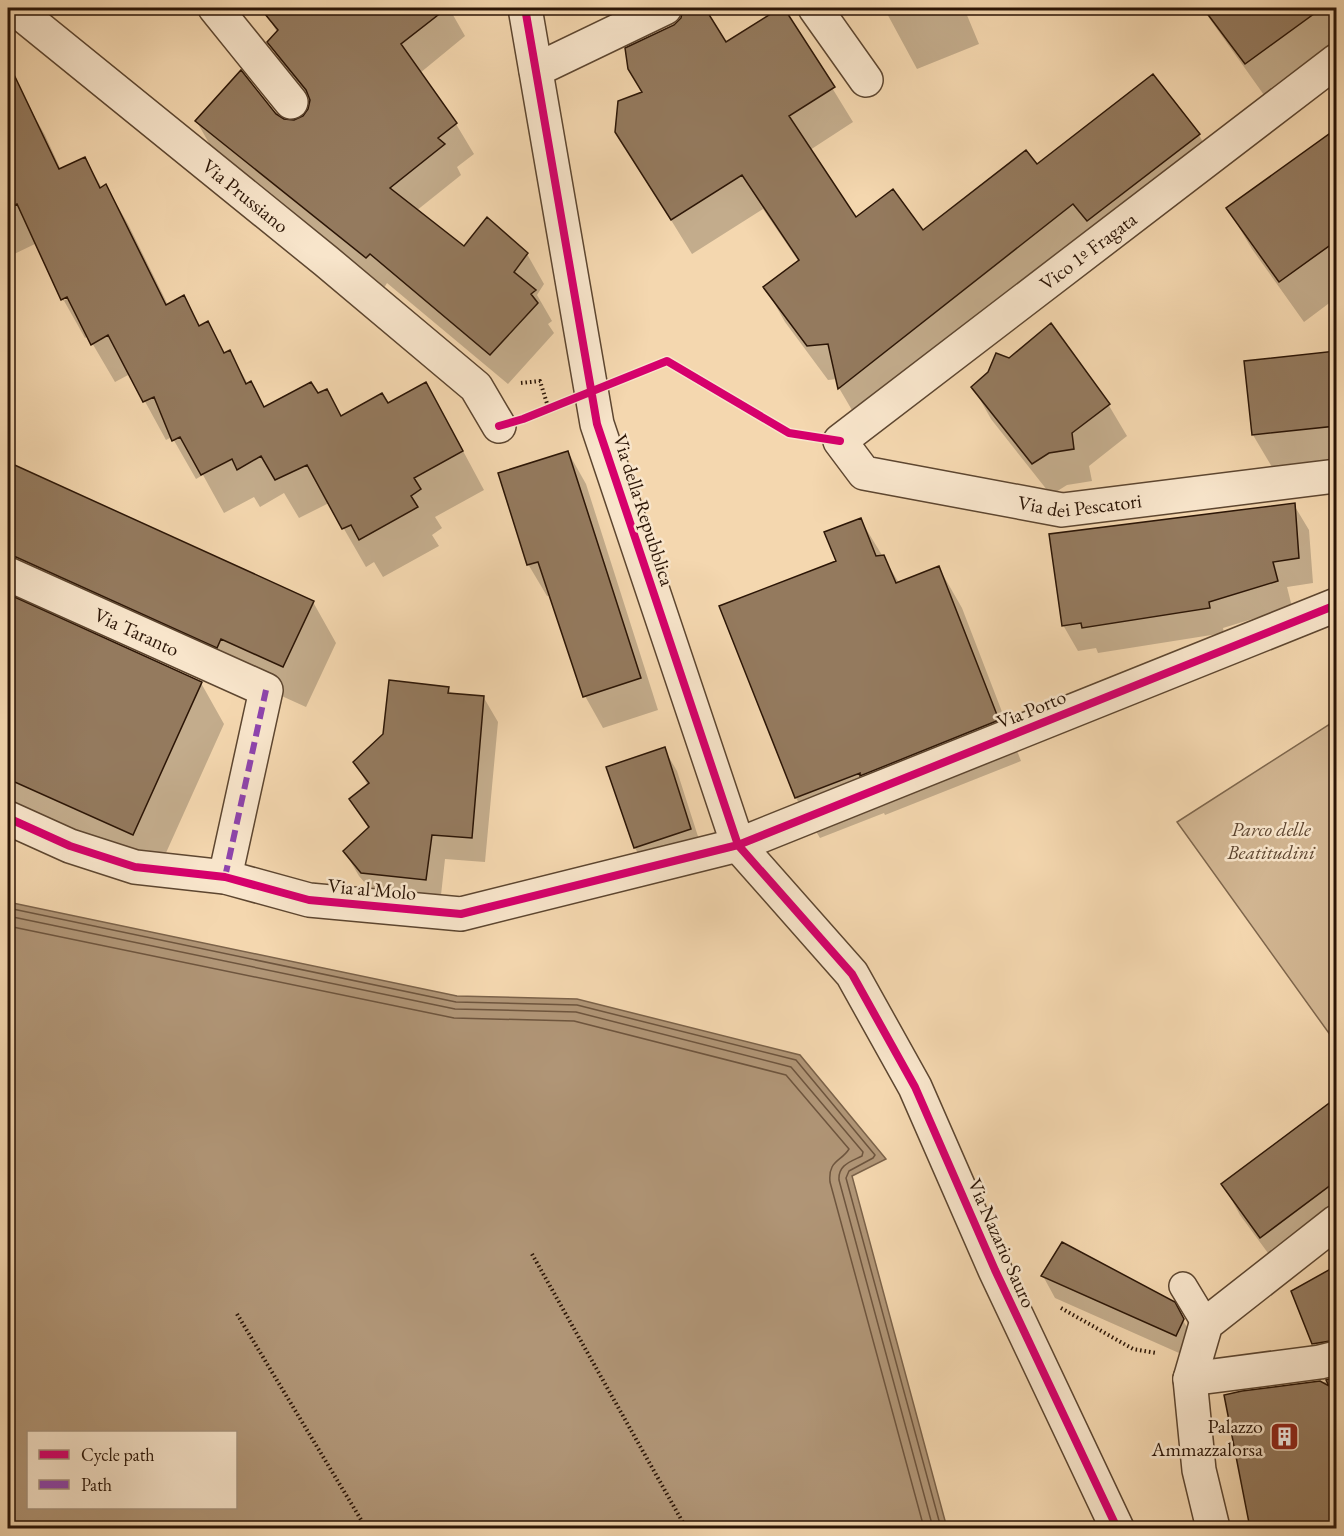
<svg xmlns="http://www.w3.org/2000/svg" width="1344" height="1536" font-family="'EB Garamond',serif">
<rect width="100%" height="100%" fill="#f4d7af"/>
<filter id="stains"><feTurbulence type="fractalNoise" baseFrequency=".00333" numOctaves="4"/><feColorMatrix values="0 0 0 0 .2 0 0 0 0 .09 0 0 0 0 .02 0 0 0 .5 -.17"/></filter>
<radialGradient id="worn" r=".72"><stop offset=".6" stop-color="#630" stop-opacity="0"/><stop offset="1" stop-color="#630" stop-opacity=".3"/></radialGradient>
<path fill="#d2b692" stroke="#7e664c" stroke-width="1.5" d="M 1336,720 L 1336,1043 L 1177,822 Z"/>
<path fill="#b09576" stroke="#7b6249" stroke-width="1.5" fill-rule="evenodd" d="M 8,902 L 457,996 L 577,999 L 800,1055 L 886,1159 L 852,1176 L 947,1528 L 8,1528 ZM 28,1432 L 236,1432 L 236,1508 L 28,1508 Z"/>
<path fill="#0003" fill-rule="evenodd" d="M 277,8 L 449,8 L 465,36 L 420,73 L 456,124 L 474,154 L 457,167 L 461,175 L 416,211 L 464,248 L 527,254 L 544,284 L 537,295 L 552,321 L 548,324 L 554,333 L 508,384 L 387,283 L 384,288 L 214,152 L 197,122 L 276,115 L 284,121 L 294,122 L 304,117 L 311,103 L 286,72 L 269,42 L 277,32 L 267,15 Z
M 620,8 L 660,8 L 668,25 L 638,40 Z
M 703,8 L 726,44 L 783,8 L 853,122 L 810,150 L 856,219 L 923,232 L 1037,166 L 1199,135 L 1218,169 L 859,422 L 839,388 L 837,379 L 828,380 L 785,322 L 765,287 L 799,262 L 763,209 L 692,254 L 616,131 L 643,93 L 669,30 Z
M 884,8 L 964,8 L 979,44 L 917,69 Z
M 1202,8 L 1336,8 L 1336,42 L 1264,95 Z
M 23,97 L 45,135 L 61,170 L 85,159 L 102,188 L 106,186 L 128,224 L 168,305 L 183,297 L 201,327 L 208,323 L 225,354 L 229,352 L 248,384 L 250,383 L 265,408 L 317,395 L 341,417 L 387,405 L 448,423 L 484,490 L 435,517 L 442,528 L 432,535 L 439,546 L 383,577 L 374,562 L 366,567 L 329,503 L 299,518 L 284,493 L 260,507 L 254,497 L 224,513 L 203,475 L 196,479 L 172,437 L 166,440 L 130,374 L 115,382 L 88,336 L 85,338 L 63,299 L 37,243 L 8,257 L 8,104 ZM 75,296 L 63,301 L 63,297 Z
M 1336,131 L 1336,298 L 1304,322 L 1252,249 L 1228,209 Z
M 1336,352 L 1336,459 L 1272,467 L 1253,435 L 1246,362 Z
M 973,387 L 1108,404 L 1127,436 L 1089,466 L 1092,481 L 1067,485 L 1051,495 L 991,419 Z
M 568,452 L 586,484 L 658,710 L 603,728 L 585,696 L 551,595 L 547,596 L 528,564 Z
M 8,464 L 313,602 L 336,643 L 306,707 L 244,679 L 29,596 L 19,601 L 201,683 L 224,724 L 156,875 L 8,809 Z
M 1294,505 L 1309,530 L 1313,583 L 1287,587 L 1292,607 L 1223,628 L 1224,633 L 1098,653 L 1096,648 L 1078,651 L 1063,625 Z
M 860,519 L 899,583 L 939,568 L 962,608 L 1021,761 L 885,815 L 884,813 L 820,838 L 796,798 L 721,607 L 838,562 Z
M 448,688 L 452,695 L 484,698 L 498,722 L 485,862 L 445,859 L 440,904 L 377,897 L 359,876 L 345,852 L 369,829 L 351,799 L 368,786 L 355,762 Z
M 664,749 L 677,771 L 703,852 L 648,869 L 635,848 Z
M 1336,1100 L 1336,1225 L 1279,1268 L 1240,1215 L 1223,1184 Z
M 1336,1268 L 1336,1528 L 1251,1528 L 1226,1397 L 1242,1393 L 1325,1382 L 1334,1379 L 1313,1343 L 1292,1291 Z
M 1043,1276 L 1173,1304 L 1196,1342 L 1188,1357 L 1055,1298 Z"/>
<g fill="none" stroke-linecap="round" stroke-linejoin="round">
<path stroke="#6e553e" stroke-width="1.5" d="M 8,908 L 456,1002 L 577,1005 L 796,1060 L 875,1155 L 873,1158 L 849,1171 L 846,1178 L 941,1528
M 8,916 L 455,1009 L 576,1012 L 791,1067 L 863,1152 L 862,1156 C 850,1162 838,1165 839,1180 L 933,1528
M 8,926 L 454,1018 L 574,1021 L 786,1075 L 849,1149 C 841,1162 828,1160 830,1182 L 924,1528"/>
</g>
<path fill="#947a5e" stroke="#2b1506" stroke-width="1.5" d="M 260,8 L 447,8 L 401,44 L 457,123 L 438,138 L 445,144 L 390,188 L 464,246 L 487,217 L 528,253 L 514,272 L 536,290 L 531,294 L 538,303 L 490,355 L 370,254 L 366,258 L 195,121 L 241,70 L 276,114 L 284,119 L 294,120 L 303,116 L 308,109 L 310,100 L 306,90 L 267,42 L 278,30 Z
M 683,8 L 705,8 L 726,42 L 780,8 L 784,8 L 835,87 L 789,116 L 856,217 L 893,189 L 923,230 L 1026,150 L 1037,164 L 1153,74 L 1200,134 L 1087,221 L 1073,204 L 838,389 L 828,344 L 807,346 L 763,287 L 799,260 L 742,175 L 671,220 L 615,132 L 618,101 L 642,92 L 628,69 L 625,48 L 674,25 L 681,18 Z
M 1203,8 L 1322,8 L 1245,64 Z
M 8,62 L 59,169 L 85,157 L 100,188 L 106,184 L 166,305 L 184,295 L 199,326 L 208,321 L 224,353 L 230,350 L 246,384 L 251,381 L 264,407 L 311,382 L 318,393 L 327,389 L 341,416 L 382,393 L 388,403 L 426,382 L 463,451 L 414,478 L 421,489 L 411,496 L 418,507 L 359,540 L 351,525 L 342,529 L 307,465 L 275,480 L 261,456 L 237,470 L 232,459 L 201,475 L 180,437 L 172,441 L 154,397 L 143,402 L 108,335 L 91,345 L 67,297 L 61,300 L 17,204 L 8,208 Z
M 1336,129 L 1336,241 L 1279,282 L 1226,208 Z
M 1051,323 L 1110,404 L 1072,433 L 1074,449 L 1049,453 L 1032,464 L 971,387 L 988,372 L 996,353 L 1009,358 Z
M 1336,351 L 1336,426 L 1252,435 L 1244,361 Z
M 568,451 L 641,678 L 583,697 L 538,562 L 527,565 L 498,473 Z
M 8,462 L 314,601 L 283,667 L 221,639 L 217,648 L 16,557 L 8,555 Z
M 1295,503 L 1299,558 L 1273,562 L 1278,581 L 1209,602 L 1210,608 L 1082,628 L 1081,623 L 1062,626 L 1049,534 Z
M 861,518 L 876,556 L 884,555 L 896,583 L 939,566 L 999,720 L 860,776 L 860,773 L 795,798 L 719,606 L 836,561 L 824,532 Z
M 8,594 L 202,682 L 133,835 L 8,779 Z
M 389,680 L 449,687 L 448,693 L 484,696 L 472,838 L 432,835 L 426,880 L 361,873 L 343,851 L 369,827 L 349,799 L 369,783 L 353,762 L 383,734 Z
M 665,747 L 691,829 L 634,848 L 606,767 Z
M 1336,1098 L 1336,1181 L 1260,1238 L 1221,1184 Z
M 1062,1242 L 1175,1302 L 1184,1319 L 1176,1336 L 1041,1276 Z
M 1336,1266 L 1336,1340 L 1312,1344 L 1291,1291 Z
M 1336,1377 L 1336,1528 L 1250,1528 L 1224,1395 L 1242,1391 L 1320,1381 L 1329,1386 L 1326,1380 Z"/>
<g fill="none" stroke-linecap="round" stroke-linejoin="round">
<defs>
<path id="lane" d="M 1183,1286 L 1206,1324"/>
<g id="street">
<path id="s1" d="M 14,8 L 326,261 L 476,387 L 499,426"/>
<path d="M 215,8 L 291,102"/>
<path d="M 525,8 L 597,424 L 738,845 L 852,974 L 915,1087 L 995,1270 L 1117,1528"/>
<path d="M 815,8 L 866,80"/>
<path id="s2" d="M 1336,61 L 840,441 L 864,473 L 1062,510 L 1336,476"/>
<path d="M 536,70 L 665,8"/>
<path id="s3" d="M 8,574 L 266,690 L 225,877"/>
<path d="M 8,818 L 70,846 L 135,867 L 225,877 L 309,900 L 461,914 L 738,845 L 1336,605"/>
<path d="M 1190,1379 L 1320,1362 L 1336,1358"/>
<path d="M 1213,1528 L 1199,1470 L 1190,1379 L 1206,1324 L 1336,1222"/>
</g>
</defs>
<use href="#lane" stroke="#5d4630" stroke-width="30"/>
<use href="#street" stroke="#5d4630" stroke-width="36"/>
<path stroke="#2b1506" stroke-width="4" stroke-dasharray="1.5 3" stroke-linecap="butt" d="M 521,383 L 540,381 L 549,410
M 532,1254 L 686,1528
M 1061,1308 L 1133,1349 L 1156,1353
M 237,1314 L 366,1528"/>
<use href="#lane" stroke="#f8e5cb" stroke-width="27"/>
<use href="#street" stroke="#f8e5cb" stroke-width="33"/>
<path stroke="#8e44ad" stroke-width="6" stroke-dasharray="12 6" stroke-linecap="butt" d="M 225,877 L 266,690"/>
<defs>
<path id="cycleway" d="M 525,8 L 597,424 L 738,845 L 852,974 L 915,1087 L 995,1270 L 1117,1528
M 499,426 L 523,419 L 667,361 L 789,433 L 840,441
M 8,818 L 70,846 L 135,867 L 225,877 L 309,900 L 461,914 L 738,845 L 1336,605"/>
</defs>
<use href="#cycleway" stroke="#f8e5cb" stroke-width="11"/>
<use href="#cycleway" stroke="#d6006c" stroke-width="8"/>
</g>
<defs>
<symbol id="building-square" viewBox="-11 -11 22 22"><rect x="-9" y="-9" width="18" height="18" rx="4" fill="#8f2418" stroke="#f8e5cb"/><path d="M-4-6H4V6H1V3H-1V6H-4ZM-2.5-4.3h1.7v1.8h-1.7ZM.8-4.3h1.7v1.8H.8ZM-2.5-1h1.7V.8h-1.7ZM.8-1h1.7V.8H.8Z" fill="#fff"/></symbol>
</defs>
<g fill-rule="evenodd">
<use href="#building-square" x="1268" y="1420" width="33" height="33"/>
</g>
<g text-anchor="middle" stroke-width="5" stroke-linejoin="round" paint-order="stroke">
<g font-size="20" fill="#2b1506" stroke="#f8e5cb">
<text dy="7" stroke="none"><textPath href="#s1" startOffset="298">Via Prussiano</textPath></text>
<text transform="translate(1088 251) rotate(-37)" y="7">Vico 1º Fragata</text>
<text dy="7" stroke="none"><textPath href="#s2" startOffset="884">Via dei Pescatori</textPath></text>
<text transform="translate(644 510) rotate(72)" y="7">Via della Repubblica</text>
<text dy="7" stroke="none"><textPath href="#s3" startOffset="141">Via Taranto</textPath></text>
<text transform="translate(1031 709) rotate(-22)" y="7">Via Porto</text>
<text transform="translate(372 889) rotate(5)" y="7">Via al Molo</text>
<text transform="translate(1002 1243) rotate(66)" y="7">Via Nazario Sauro</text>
</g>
<g font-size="20" font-style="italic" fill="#5d4530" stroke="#f8e5cb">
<text x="1271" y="836">Parco delle<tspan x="1271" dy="23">Beatitudini</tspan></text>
</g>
<g font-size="20" fill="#2b1506" stroke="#f8e5cb" text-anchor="end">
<text x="1263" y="1433">Palazzo<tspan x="1263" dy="23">Ammazzalorsa</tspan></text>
</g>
</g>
<rect width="1344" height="1536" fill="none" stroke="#f4d7af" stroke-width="30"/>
<rect x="9" y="9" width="1326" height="1518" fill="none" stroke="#2b1506" stroke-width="3"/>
<rect x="15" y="15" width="1314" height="1506" fill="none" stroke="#2b1506" stroke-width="1.5"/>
<rect x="27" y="1431" width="210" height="78" fill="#f8e5cb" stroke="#a6927c" stroke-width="1.5"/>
<rect x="39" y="1450" width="30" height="9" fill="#d6006c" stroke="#a6927c" stroke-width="1.5"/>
<text x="81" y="1461" font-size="18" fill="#2b1506">Cycle path</text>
<rect x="39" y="1480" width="30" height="9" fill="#8e44ad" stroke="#a6927c" stroke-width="1.5"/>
<text x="81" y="1491" font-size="18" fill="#2b1506">Path</text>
<rect width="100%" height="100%" filter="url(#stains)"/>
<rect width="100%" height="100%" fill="url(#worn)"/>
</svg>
